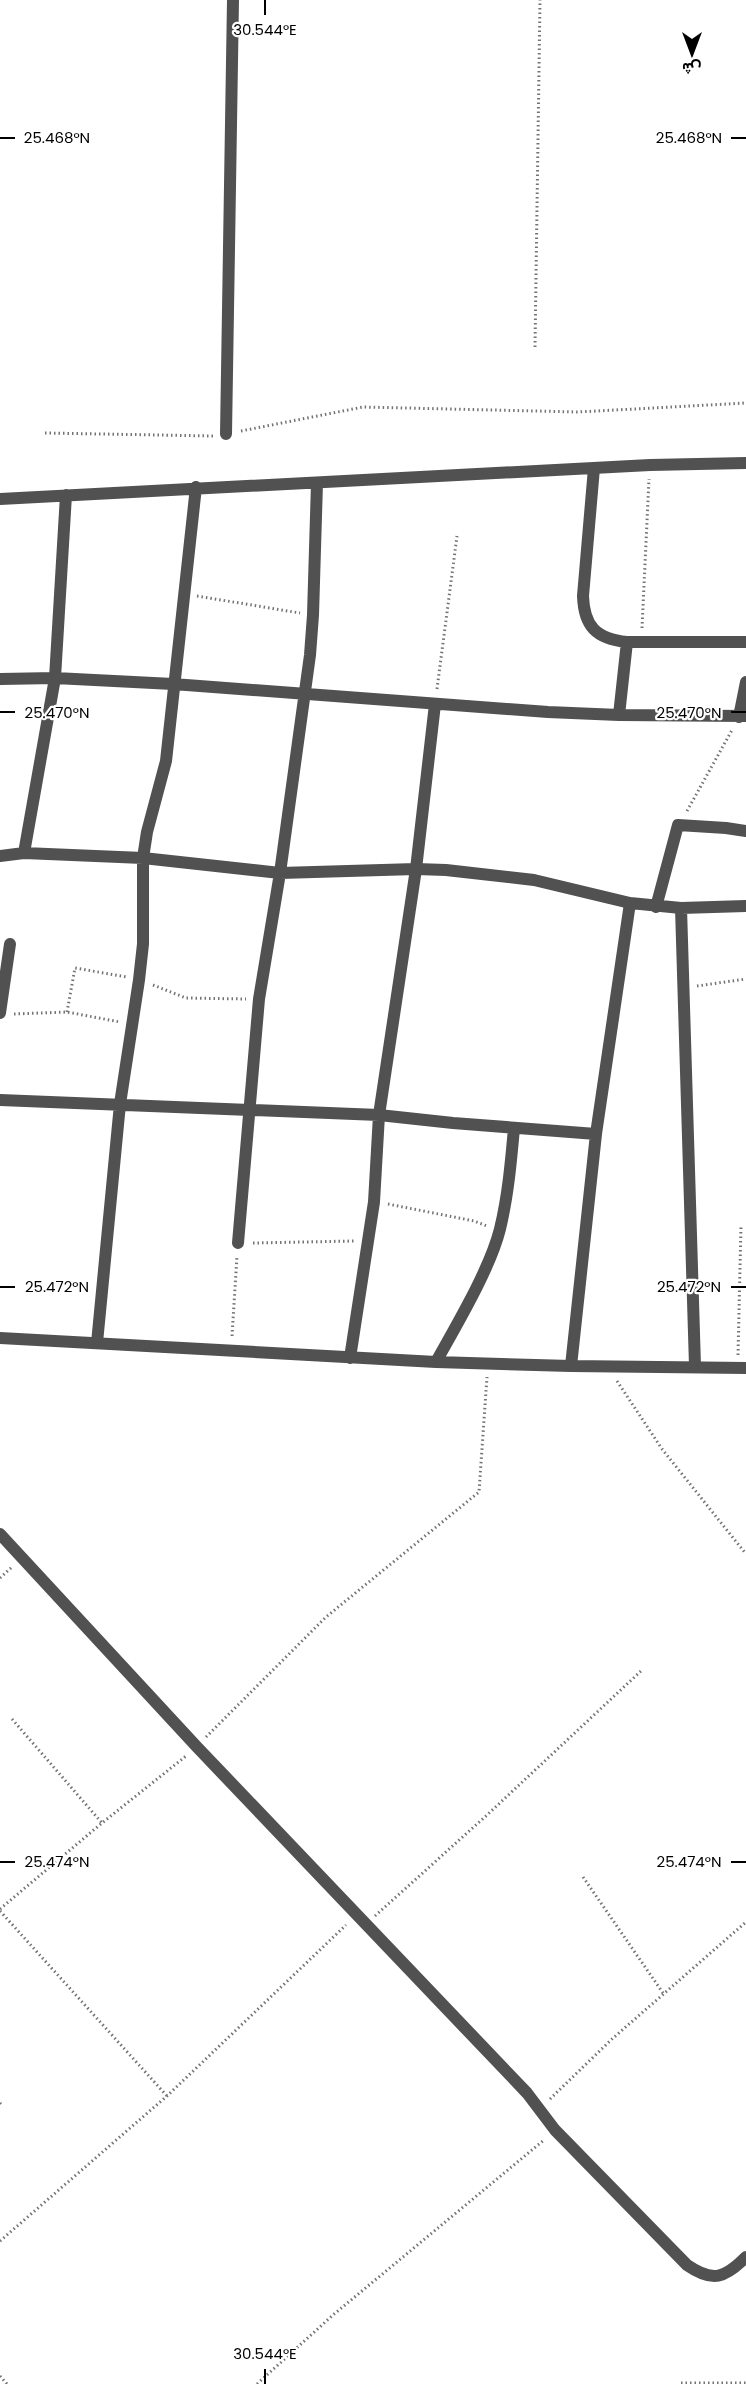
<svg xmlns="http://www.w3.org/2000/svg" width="746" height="2384" font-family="Poppins,Vazirmatn,sans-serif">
<rect width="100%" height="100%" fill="#fff"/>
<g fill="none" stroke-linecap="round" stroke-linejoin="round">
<path stroke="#737373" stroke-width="3" stroke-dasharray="1.5 3" stroke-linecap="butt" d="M 535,347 L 540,0
M 241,431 L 363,407 L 578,412 L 746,403
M 45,433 L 214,436
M 197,596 L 300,613
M 642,628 L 649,479
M 437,689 L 457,536
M 687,811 L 732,730
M 153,985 L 186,998 L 246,999
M 697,986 L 746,979
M 67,1012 L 75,968 L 127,977
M 14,1014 L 67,1012 L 120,1022
M 388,1204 L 474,1221 L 487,1226
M 253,1243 L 354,1241
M 232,1336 L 237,1256
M 738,1355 L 741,1225
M 617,1381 L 662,1449 L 746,1554
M 0,1578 L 12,1567
M 12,1719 L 102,1823
M 206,1737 L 326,1617 L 479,1492 L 487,1377
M 583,1877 L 663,1993
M 0,1909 L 102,1823 L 186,1756
M 0,1911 L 167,2096
M 375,1916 L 487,1815 L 641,1671
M 550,2099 L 612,2039 L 746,1922
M 0,2103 L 1,2104
M 0,2241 L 167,2096 L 346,1925
M 0,2376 L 7,2384
M 681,2383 L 746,2383
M 257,2384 L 333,2315 L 544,2140"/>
<path stroke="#515151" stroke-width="12" d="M 226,434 L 233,0
M 594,468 L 583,596 C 584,626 596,639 627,642 L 746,642
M 0,499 L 650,465 L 746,463
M 0,679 L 55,678 L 173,684 L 548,712 L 619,715 L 746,716
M 619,715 L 627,642
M 739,717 L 746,682
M 24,853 L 55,678 L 66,495
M 0,856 L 24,853 L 143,858 L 280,873 L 416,869 L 446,870 L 534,880 L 630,903 L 681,908 L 746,906
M 656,907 L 678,825 L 726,828 L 746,831
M 681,908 L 695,1366
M 0,1013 L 10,944
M 0,1100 L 379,1115 L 453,1123 L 596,1134
M 238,1243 L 259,999 L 280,873 L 310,655 L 313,615 L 317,483
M 0,1338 L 436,1362 L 571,1366 L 746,1368
M 97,1343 L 120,1104 L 139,980 L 143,944 L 143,858 L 147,832 L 166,761 L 196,487
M 350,1358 L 374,1202 L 379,1115 L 416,869 L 435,704
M 436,1362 C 457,1324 490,1269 500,1229 C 508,1196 511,1162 514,1128
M 571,1366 L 596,1134 L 630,903
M 0,1534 L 197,1747 L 527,2093 L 555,2130 L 687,2265 C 713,2283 725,2278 746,2257"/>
</g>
<path fill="none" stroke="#000" stroke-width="2" d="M 265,0 L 265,15M 0,138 L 15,138M 731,138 L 746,138M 0,712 L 15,712M 731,712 L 746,712M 0,1287 L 15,1287M 731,1287 L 746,1287M 0,1862 L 15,1862M 731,1862 L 746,1862M 265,2369 L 265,2384"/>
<g font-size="15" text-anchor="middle" fill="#000" stroke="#fff" stroke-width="4.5" stroke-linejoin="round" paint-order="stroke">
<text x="265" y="35">30.544°E</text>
<text x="689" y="143">25.468°N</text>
<text x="57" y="143">25.468°N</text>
<text x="689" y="718">25.470°N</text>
<text x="57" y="718">25.470°N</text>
<text x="57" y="1292">25.472°N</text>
<text x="689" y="1292">25.472°N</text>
<text x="689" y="1867">25.474°N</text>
<text x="57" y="1867">25.474°N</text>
<text x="265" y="2359">30.544°E</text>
</g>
<g transform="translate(692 54) rotate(180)" stroke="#ffffff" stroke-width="4.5" paint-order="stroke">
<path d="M0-4.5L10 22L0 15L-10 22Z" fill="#000000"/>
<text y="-9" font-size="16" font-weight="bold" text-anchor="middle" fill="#000000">ش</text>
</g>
</svg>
